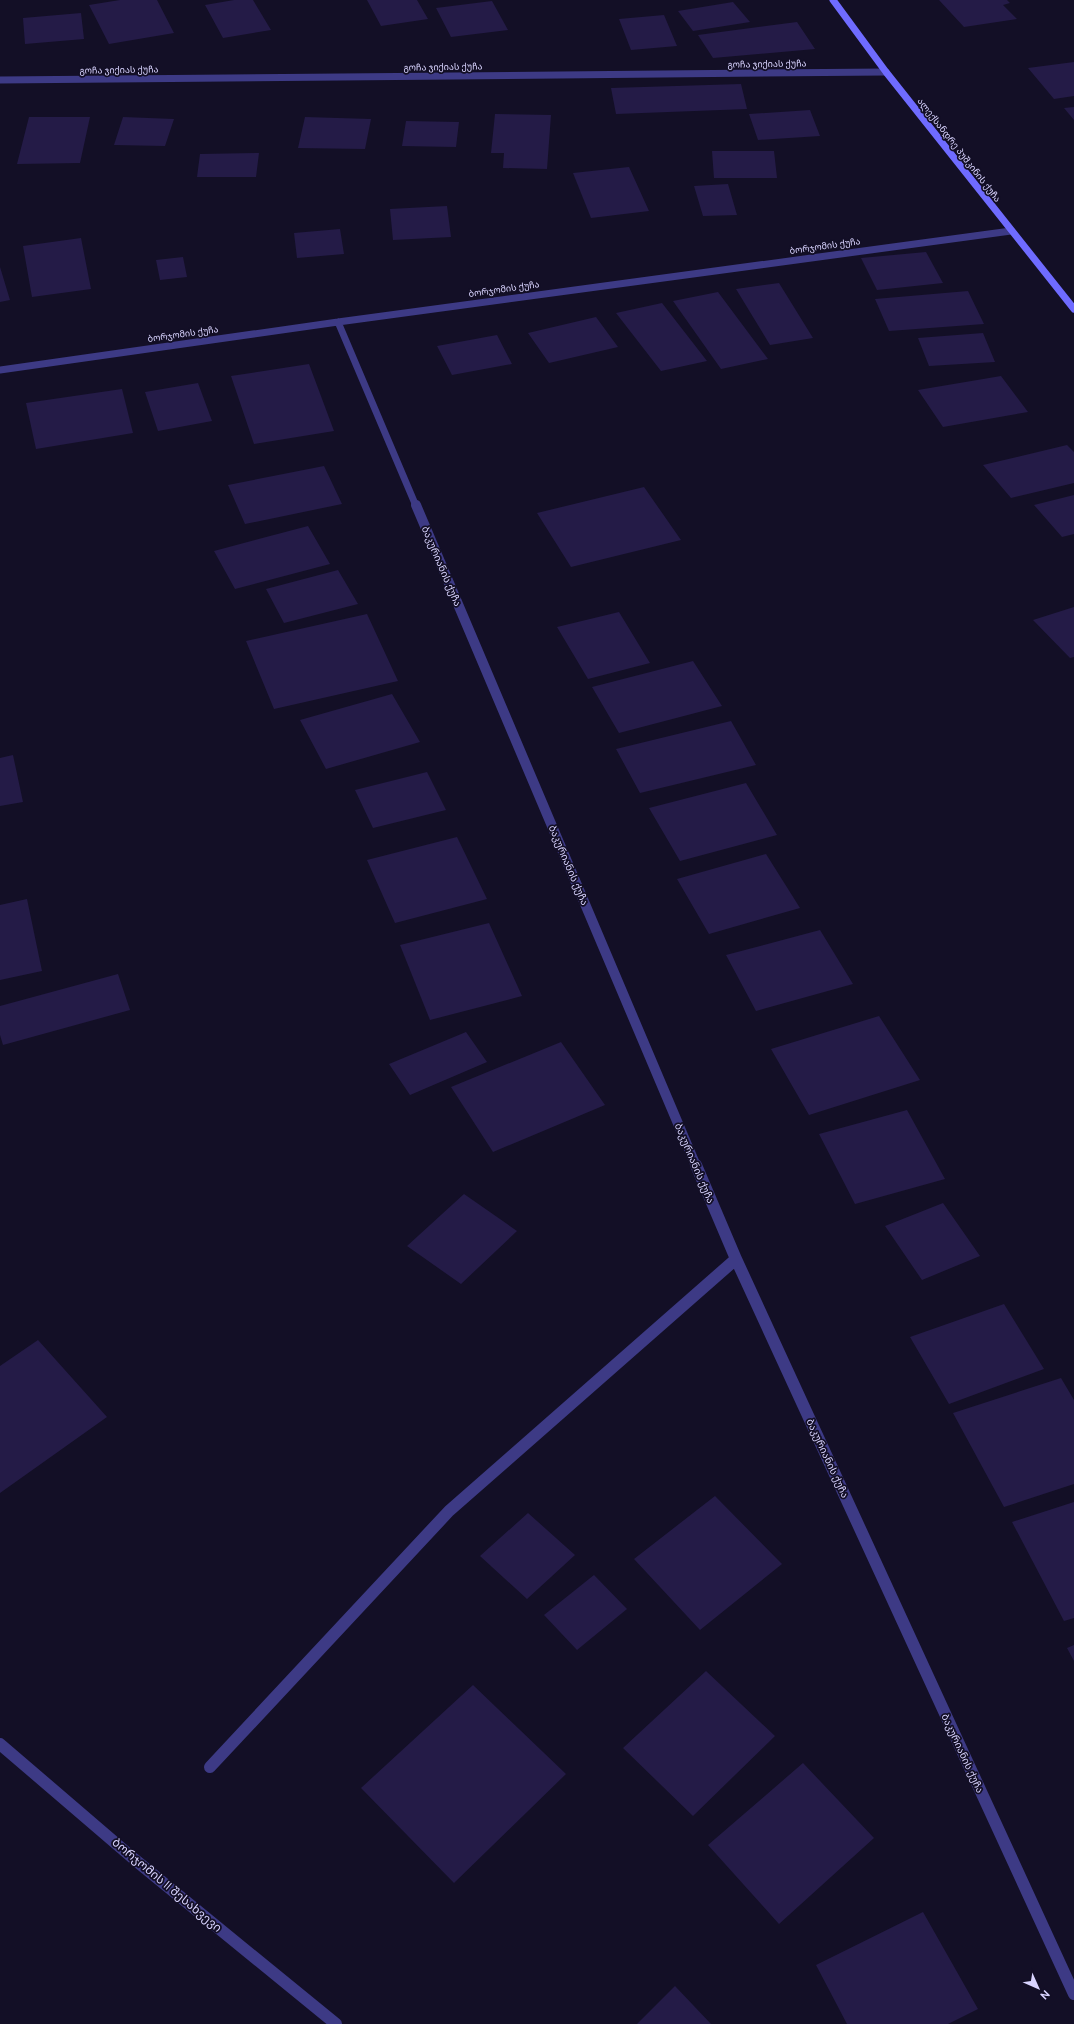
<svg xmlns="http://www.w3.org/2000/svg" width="1074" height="2024" font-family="Ubuntu,'Noto Sans Georgian',sans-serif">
<rect width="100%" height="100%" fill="#130f26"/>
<path fill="#241b47" d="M 120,0 L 157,0 L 174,33 L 109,44 L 89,5 Z
M 234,0 L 253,0 L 271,30 L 223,38 L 205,5 Z
M 367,0 L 417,0 L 428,19 L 381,26 Z
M 939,0 L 1007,0 L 1010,3 L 1003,5 L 1017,19 L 964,27 Z
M 492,1 L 508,30 L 451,37 L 436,8 Z
M 733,2 L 750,22 L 693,31 L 678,11 Z
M 81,13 L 84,39 L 25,44 L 23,18 Z
M 664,15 L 677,46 L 631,50 L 619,19 Z
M 797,22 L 815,49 L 713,58 L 698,35 Z
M 1074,62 L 1074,96 L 1054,99 L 1028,68 Z
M 741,84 L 747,109 L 616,114 L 611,88 Z
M 1074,107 L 1074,120 L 1064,108 Z
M 810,110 L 820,136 L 758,140 L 749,114 Z
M 495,114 L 551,115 L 547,169 L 503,168 L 504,153 L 491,153 Z
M 29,117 L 90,117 L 80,163 L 17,164 Z
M 123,117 L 174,119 L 165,146 L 114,145 Z
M 305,117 L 371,119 L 365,149 L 298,148 Z
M 406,121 L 459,122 L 456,147 L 402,146 Z
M 712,151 L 774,151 L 777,178 L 714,178 Z
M 259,153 L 256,177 L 197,177 L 200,154 Z
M 629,167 L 649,211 L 591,218 L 573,173 Z
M 728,184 L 737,215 L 703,216 L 694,186 Z
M 447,206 L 451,237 L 393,240 L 390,209 Z
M 340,229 L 344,254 L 297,258 L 294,233 Z
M 81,238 L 91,289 L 32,297 L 23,246 Z
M 926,252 L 943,283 L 877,290 L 861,258 Z
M 183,257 L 187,277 L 160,280 L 156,260 Z
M 0,267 L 10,300 L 0,302 Z
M 779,283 L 813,338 L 770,345 L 736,289 Z
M 968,291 L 984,324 L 889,331 L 875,299 Z
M 718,292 L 768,359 L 721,369 L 673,301 Z
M 662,303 L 707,361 L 661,371 L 616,313 Z
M 596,317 L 618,347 L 549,363 L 528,333 Z
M 983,333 L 995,362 L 929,366 L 918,338 Z
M 497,335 L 512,364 L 452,375 L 437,346 Z
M 309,364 L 334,431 L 254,444 L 231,376 Z
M 1001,376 L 1028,412 L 943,427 L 918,390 Z
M 198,383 L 212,421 L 158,431 L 145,392 Z
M 122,389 L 133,433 L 36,449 L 26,403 Z
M 1067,445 L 1074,452 L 1074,483 L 1011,498 L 983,465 Z
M 324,466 L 342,504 L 245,524 L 228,485 Z
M 644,487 L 681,540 L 571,567 L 537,513 Z
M 1074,495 L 1074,534 L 1062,537 L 1034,505 Z
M 308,526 L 330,564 L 235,589 L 214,551 Z
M 338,570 L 358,604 L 284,623 L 266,589 Z
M 1074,607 L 1074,657 L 1070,658 L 1033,620 Z
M 619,612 L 650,663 L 588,679 L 557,627 Z
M 367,614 L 398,681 L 274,709 L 246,641 Z
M 693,661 L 722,706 L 619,733 L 592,687 Z
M 392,694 L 420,742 L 326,769 L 300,720 Z
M 731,721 L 756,765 L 640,793 L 616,749 Z
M 13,755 L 23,802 L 0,806 L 0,758 Z
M 427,772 L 446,810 L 373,828 L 355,790 Z
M 746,783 L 777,835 L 680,861 L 649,808 Z
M 457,837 L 487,899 L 395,923 L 367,860 Z
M 766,854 L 800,908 L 709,934 L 677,879 Z
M 27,899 L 42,971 L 0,980 L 0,905 Z
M 489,923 L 522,996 L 430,1020 L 400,945 Z
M 820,930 L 853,984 L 756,1011 L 726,955 Z
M 118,974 L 130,1010 L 3,1045 L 0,1035 L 0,1006 Z
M 879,1016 L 920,1080 L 809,1115 L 771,1049 Z
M 466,1032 L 487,1062 L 410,1095 L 389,1064 Z
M 561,1042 L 605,1105 L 493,1152 L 451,1087 Z
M 907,1110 L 945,1179 L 855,1204 L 819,1134 Z
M 464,1194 L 517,1231 L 461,1284 L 407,1246 Z
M 943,1203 L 980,1256 L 922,1280 L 885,1226 Z
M 1004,1304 L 1044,1369 L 949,1404 L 910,1337 Z
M 38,1340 L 107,1417 L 0,1493 L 0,1366 Z
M 1061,1378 L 1074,1400 L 1074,1484 L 1004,1507 L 953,1413 Z
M 715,1496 L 782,1564 L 700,1630 L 634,1559 Z
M 1074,1502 L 1074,1618 L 1064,1621 L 1012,1522 Z
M 528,1513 L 575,1555 L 527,1599 L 480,1556 Z
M 594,1575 L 627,1609 L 577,1650 L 544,1615 Z
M 1074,1645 L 1074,1661 L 1067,1648 Z
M 706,1671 L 775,1736 L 693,1816 L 623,1748 Z
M 473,1685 L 566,1774 L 454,1883 L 361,1788 Z
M 803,1763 L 874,1838 L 779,1924 L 708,1845 Z
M 923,1912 L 978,2009 L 948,2024 L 847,2024 L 816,1965 Z
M 675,1986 L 711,2024 L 637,2024 Z"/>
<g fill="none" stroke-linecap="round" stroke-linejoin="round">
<path stroke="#3d3a85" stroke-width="7" d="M 0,80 L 886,72
M 338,322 L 416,506
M 0,370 L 338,322 L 1011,231"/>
<path stroke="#3d3a85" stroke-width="10" d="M 416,505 L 696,1166"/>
<path stroke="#3d3a85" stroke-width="12" d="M 696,1165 L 736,1259 L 1074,1994
M 0,1744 L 134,1859 L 336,2024
M 210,1767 L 449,1511 L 736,1259"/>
<path stroke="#6f6bff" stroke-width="7" d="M 833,0 L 886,72 L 1074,309"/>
</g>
<g text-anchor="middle" stroke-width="3.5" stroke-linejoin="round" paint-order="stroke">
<g font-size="9" fill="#d9d4ff" stroke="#130f26">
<text transform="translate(767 64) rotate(-1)" y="3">გოჩა ჯიქიას ქუჩა</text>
<text transform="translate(443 67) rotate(-1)" y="3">გოჩა ჯიქიას ქუჩა</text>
<text transform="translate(119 70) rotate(-1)" y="3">გოჩა ჯიქიას ქუჩა</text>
<text transform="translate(959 150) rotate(52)" y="3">ალექსანდრე პუშკინის ქუჩა</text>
<text transform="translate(825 246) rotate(-8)" y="3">ბორჯომის ქუჩა</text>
<text transform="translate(504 289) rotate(-8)" y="3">ბორჯომის ქუჩა</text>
<text transform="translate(183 334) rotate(-8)" y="3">ბორჯომის ქუჩა</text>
</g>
<g font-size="10" fill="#d9d4ff" stroke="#130f26">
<text transform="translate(442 566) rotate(67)" y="4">ბაკურიანის ქუჩა</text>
<text transform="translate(569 865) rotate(67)" y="4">ბაკურიანის ქუჩა</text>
<text transform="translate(695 1163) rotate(67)" y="4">ბაკურიანის ქუჩა</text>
<text transform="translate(828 1458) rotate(65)" y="4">ბაკურიანის ქუჩა</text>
<text transform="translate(963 1753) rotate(65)" y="4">ბაკურიანის ქუჩა</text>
</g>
<g font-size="12" fill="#d9d4ff" stroke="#130f26">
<text transform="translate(167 1885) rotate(40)" y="4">ბორჯომის II შესახვევი</text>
</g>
</g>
<g transform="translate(1038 1988) rotate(135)" stroke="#130f26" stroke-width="3" paint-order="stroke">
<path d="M0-3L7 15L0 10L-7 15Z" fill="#d9d4ff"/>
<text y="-6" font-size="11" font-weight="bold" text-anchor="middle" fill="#d9d4ff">N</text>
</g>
</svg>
